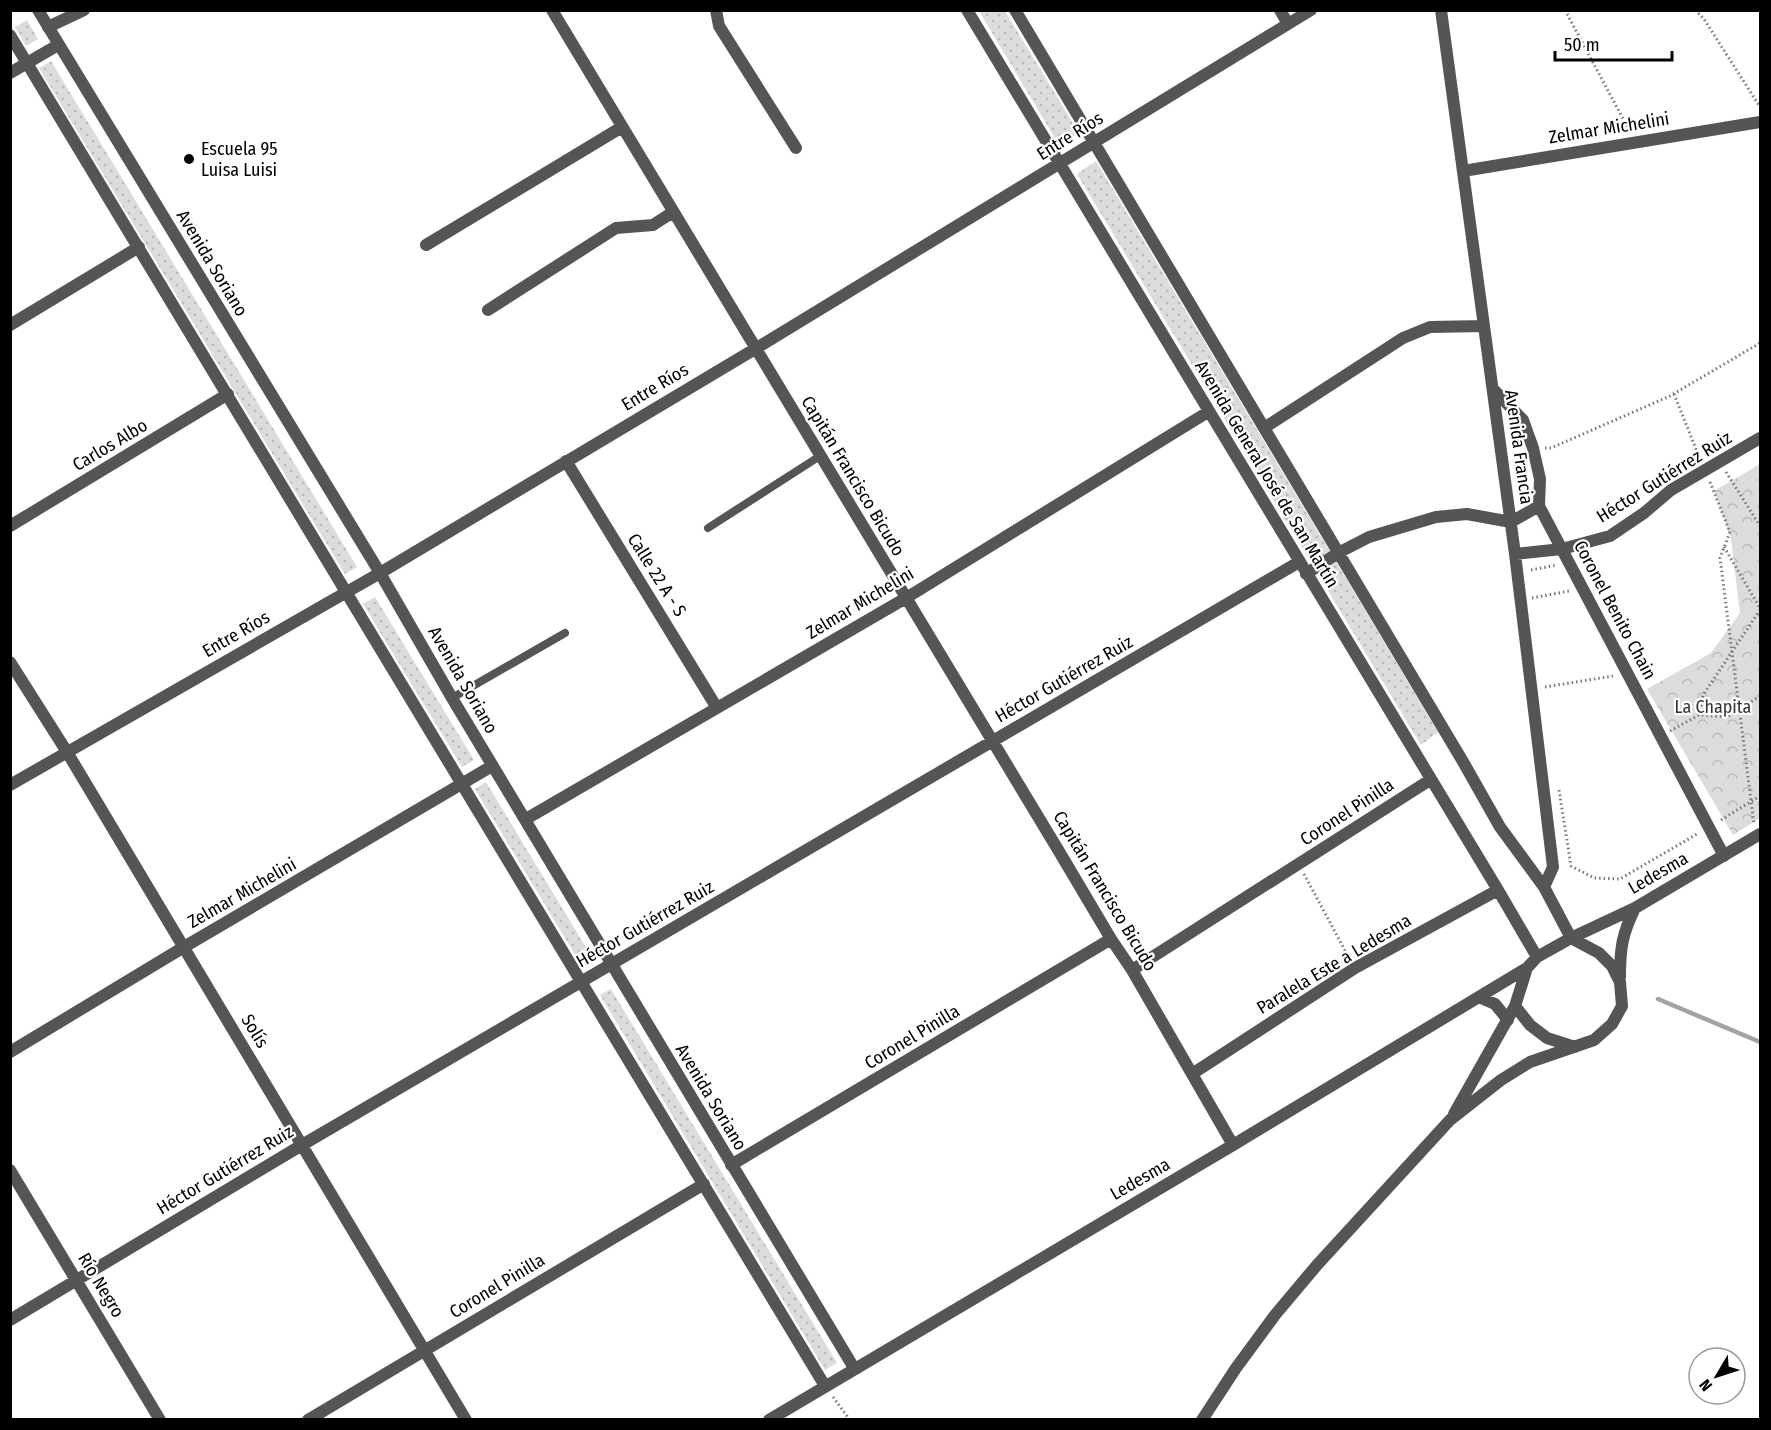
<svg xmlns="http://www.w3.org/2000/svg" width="1771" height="1430" font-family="'Fira Sans Condensed',sans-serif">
<defs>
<pattern id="grass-dots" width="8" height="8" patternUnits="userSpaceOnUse" patternTransform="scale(1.5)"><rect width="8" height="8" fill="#dcdcdc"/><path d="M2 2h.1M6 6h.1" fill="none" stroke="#bbb" stroke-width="1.8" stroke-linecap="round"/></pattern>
<pattern id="forest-crowns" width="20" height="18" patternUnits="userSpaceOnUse" patternTransform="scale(1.5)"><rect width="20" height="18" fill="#dcdcdc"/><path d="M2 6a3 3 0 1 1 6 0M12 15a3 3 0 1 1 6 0" fill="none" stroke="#bbb"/></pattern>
</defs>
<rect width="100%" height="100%" fill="#fff"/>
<path fill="url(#grass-dots)" d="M 979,11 L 1005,11 L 1079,133 L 1059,145 Z
M 27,20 L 38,39 L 26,46 L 15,27 Z
M 51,61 L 357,567 L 345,574 L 39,68 Z
M 1096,161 L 1438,732 L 1421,745 L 1077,174 Z
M 375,597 L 474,760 L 462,767 L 363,604 Z
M 486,782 L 593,959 L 582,966 L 475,789 Z
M 611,989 L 837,1363 L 825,1370 L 600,995 Z"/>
<path fill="url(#forest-crowns)" d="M 1760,464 L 1760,818 L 1733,835 L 1647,689 L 1711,653 L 1740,613 L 1731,539 L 1714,491 Z"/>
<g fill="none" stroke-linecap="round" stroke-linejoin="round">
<path stroke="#a3a3a3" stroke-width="4.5" d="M 1658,999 L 1760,1042"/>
<path stroke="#777" stroke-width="3" stroke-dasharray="1.5 3" stroke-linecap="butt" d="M 1565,10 L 1629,130
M 1695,10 L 1704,19 L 1760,107
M 1674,394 L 1700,459
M 1545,448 L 1551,448 L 1670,396 L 1760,343
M 1726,472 L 1760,526
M 1710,482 L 1730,532 L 1720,558 L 1754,824
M 1724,547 L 1760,608
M 1531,570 L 1557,565
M 1532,598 L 1569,591
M 1545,687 L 1613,676
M 1699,715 L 1703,695 L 1760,610
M 1670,731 L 1699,715 L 1727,717 L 1760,696
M 1559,790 L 1571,866 L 1594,878 L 1620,879 L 1697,834
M 1721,820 L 1760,796
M 1304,874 L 1348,956
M 833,1397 L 850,1420"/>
<path stroke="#555" stroke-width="8" d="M 708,528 L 820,456
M 452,698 L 565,633"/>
<path stroke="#555" stroke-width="12" d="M 552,10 C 738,320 927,628 1111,939 L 1132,970 L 1233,1145
M 716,10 L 719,26 L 796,148
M 967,10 L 1498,890 L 1537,957
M 1015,10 L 1462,760 L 1500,827 L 1544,887 L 1571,938
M 1280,10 L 1288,24
M 1441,10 L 1515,554 L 1553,867 L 1544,887
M 48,27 L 84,10
M 10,73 L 58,45
M 1463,171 L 1760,122
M 426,245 L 622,127
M 488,310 L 616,228 L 653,225 L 673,212
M 10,325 L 139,247
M 1493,389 L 1523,420 L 1533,448 L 1540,479 L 1539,506
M 1264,428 L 1403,338 L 1430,327 L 1484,326
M 566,461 L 717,708
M 10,526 L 228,394
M 1515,554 L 1562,549 L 1610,536 L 1644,513 L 1671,490 L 1760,438
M 380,573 L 755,349 L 1311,10
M 1306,574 L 1338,553 L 1369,537 L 1436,517 L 1467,514 L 1511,522 L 1539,506 L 1724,856
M 10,662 L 67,752 L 466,1420
M 526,819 L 906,598 L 1208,412
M 1132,970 L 1430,780
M 1620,977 C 1620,949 1622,934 1635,908
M 1479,997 L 1495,1004 L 1508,1020
M 1515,1006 L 1530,1025 L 1547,1038 L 1575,1047
M 1192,1074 L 1355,968 L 1498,890
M 1454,1114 L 1515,1006 L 1527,968 L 1537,957 L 1571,938 L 1635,908 L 1760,834
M 731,1165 L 1111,939
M 10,1170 L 160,1420
M 10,1320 L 302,1145 L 1299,562
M 308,1420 L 704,1184
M 769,1420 L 1233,1145 L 1527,968
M 1202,1420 L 1236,1368 L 1275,1315 L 1317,1265 L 1450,1120 L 1501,1080 L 1530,1062 L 1594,1040 L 1612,1024 L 1622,1006 L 1620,982 L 1612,966 L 1599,953 L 1571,938"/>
<path stroke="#555" stroke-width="12" d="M 38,10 L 380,573 L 452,698 L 854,1368
M 10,35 L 825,1386
M 10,785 L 380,573
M 10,1052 L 184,947 L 492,766"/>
</g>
<circle fill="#000" stroke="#fff" stroke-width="2" cx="189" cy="159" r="6"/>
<g text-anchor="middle" stroke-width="4.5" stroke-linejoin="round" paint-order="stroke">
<g font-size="18" fill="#000" stroke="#fff">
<text transform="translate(1609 128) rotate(-9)" y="6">Zelmar Michelini</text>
<text transform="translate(1070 136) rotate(-32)" y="6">Entre Ríos</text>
<text transform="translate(212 263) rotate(59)" y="6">Avenida Soriano</text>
<text transform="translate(655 387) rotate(-31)" y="6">Entre Ríos</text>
<text transform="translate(110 445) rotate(-31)" y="6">Carlos Albo</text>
<text transform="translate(1519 447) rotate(82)" y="6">Avenida Francia</text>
<text transform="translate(1267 474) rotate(59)" y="6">Avenida General José de San Martín</text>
<text transform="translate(853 476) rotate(59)" y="6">Capitán Francisco Bicudo</text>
<text transform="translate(1664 477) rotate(-32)" y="6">Héctor Gutiérrez Ruiz</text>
<text transform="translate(657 575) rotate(58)" y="6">Calle 22 A - S</text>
<text transform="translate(860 603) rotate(-31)" y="6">Zelmar Michelini</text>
<text transform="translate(1615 610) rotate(62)" y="6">Coronel Benito Chain</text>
<text transform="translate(236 634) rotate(-30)" y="6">Entre Ríos</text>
<text transform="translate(1064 679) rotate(-30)" y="6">Héctor Gutiérrez Ruiz</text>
<text transform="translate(463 680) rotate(60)" y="6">Avenida Soriano</text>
<text transform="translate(1347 812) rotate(-33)" y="6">Coronel Pinilla</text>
<text transform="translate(1658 873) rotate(-30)" y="6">Ledesma</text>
<text transform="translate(1105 891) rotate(59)" y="6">Capitán Francisco Bicudo</text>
<text transform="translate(242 893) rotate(-30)" y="6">Zelmar Michelini</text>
<text transform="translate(645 924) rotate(-30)" y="6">Héctor Gutiérrez Ruiz</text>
<text transform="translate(1334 964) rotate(-31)" y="6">Paralela Este a Ledesma</text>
<text transform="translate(255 1031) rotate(59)" y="6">Solís</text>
<text transform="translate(912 1037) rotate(-31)" y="6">Coronel Pinilla</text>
<text transform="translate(711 1097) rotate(59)" y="6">Avenida Soriano</text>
<text transform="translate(225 1170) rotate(-31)" y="6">Héctor Gutiérrez Ruiz</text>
<text transform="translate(1140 1179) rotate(-30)" y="6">Ledesma</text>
<text transform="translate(101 1285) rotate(59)" y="6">Río Negro</text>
<text transform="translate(497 1286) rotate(-31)" y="6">Coronel Pinilla</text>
</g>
<g font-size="18" fill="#000" stroke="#fff" text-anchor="start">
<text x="201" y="155">Escuela 95<tspan x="201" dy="21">Luisa Luisi</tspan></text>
</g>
<g font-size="18" fill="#333" stroke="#fff">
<text x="1713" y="713">La Chapita</text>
</g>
</g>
<rect width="1771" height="1430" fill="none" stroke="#000000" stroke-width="24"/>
<g transform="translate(1717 1376) rotate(231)"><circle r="28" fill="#ffffff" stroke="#999999" stroke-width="1.5"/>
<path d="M0-4.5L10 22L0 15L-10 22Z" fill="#000000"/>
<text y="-9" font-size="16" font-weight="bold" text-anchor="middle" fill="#000000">N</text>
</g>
<path d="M1555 51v9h117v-9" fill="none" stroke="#000000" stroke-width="3"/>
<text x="1564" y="51" font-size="18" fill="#000000" stroke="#ffffff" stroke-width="4.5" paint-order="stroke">50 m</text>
</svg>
